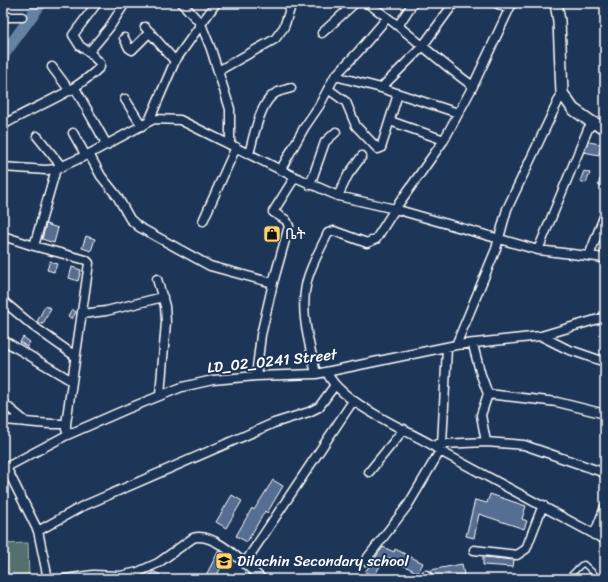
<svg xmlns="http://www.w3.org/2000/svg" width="608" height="582" font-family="Sriracha,'Noto Sans Ethiopic',sans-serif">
<rect width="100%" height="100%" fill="#1d3557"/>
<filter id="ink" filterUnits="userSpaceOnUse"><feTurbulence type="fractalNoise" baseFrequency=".025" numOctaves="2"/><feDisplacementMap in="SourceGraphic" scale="8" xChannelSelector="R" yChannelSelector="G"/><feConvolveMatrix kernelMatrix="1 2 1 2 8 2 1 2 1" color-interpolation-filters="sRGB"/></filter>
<g filter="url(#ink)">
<path fill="#52706e" stroke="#a8b8b6" d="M 28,543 L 29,579 L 3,579 L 3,544 Z"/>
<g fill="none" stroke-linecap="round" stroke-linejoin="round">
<path stroke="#6582a1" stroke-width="12" d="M 3,59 L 4,54 L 41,3"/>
</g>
<path fill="#576e91" stroke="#fff" d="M 588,142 L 601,144 L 599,155 L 584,152 Z
M 584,171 L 590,173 L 586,183 L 580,181 Z
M 600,179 L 605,181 L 605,188 L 598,185 Z
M 46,224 L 58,228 L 54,243 L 42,239 Z
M 86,236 L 95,239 L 91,251 L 82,248 Z
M 50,261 L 57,264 L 54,272 L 47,270 Z
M 72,267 L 81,270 L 78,281 L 69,278 Z
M 45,306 L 51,308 L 43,324 L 37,322 Z
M 72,309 L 76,312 L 72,319 L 68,316 Z
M 23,337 L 30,342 L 27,347 L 20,342 Z
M 273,480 L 283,486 L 267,513 L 265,511 L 247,542 L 236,536 L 252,508 L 254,510 Z
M 490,494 L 526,506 L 522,519 L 527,521 L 524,529 L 479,514 L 474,538 L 466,536 L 475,500 L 487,503 Z
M 232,495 L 242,501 L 226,528 L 216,522 Z
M 383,547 L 394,552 L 395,549 L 423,563 L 418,573 L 388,557 L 384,565 L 381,564 L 374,577 L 365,572 Z
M 219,550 L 227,556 L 215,579 L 204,579 Z
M 483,557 L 514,560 L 513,567 L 483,565 Z
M 462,564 L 464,575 L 450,579 L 432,579 L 431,570 Z
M 153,571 L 167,579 L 148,579 Z"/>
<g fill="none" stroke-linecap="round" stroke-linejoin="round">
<defs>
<path id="service" d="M 567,579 L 581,565 L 584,564 L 600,579"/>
<path id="minor" d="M 182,3 L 201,24 L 211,49 L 230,109 L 230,144
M 367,3 C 405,28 436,60 473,86
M 496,3 L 509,9
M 3,17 L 22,17
M 398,26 L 413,3
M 145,27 L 175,61 L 216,3
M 322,33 L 355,3
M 124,38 L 129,48 L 132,50 L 150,32
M 89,52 L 80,46 L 73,35 L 97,3
M 52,67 L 70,91
M 218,71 L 275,39 L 284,27 L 292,3
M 335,76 L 381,88 L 458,113
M 75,88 L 107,145
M 381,88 L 422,47 L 454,3
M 328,89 L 346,102 L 356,126 L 378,149 L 381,148 L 398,94
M 125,99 L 142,126
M 149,121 L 175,61
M 390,121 L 444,140
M 3,125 C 36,105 72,95 100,67 L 100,63 L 89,52 L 109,28 L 125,3
M 73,133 L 86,156
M 37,136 L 62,167
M 89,154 L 101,176 L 117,196 L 130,219 L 139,227 L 210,266 L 273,283 L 261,335 L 256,376
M 249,154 C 253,139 260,104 273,95 C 277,91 285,90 291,88
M 3,167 L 46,170 L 56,169 L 89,154 L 154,119 L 180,120 L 295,177 L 338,196 L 395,209 L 538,250 L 588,129 L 593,123
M 56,169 L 34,246 L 86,260 L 89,263 L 66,424
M 281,169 L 304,128 L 319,106 L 335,76 L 358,52 L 387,18
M 310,185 L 325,142 L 336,132
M 338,196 L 348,175 L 362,156
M 203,221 L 236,147
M 3,236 L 34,246
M 538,250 L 605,258
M 589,256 L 605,214
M 157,279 L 165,306 L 166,322 L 160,395
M 273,283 L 289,226 L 286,220 L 273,212 L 295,177
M 3,301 L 33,326 L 75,356
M 82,314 L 106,311 L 163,297
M 541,336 L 567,349 L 605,362
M 3,340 L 72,381
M 456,345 L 496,249 L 507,209 L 562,93
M 473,345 L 481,375 L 488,394 L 557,402 L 605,414
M 327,372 C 338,401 404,429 432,445 L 440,451 L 605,540
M 316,374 C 310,345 299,312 307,281 C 311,265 321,248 328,233 L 334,231 L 367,243 L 376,239 L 395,209 L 444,140 L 473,86 L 512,3
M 3,403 L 25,421
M 3,420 C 24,421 45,425 66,424 L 66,429
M 486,442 L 481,415 L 488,394
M 438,444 L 442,444 L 447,348
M 442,444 L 486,442 L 524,445 L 605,473
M 6,467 L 38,531 L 48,579
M 3,469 L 65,436 L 127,409 L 182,387 L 213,380 L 256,376 L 316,374 L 456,345 L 541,336 L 605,317
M 369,472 L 404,429
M 38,531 L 81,507 L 274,423 L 309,412 L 319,407 L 335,385
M 594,535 L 605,507
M 474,550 L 517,555 L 526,549 L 543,505
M 365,561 L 408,505 L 440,451
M 244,564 L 353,401
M 65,579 L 93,575 L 120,576 L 138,572 L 158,563 L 193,538 C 215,531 246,566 262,579
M 424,579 L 426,575"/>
<path id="secondary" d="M 556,3 L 559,21 L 562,93 L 573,109 L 593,123 L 605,127"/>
</defs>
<use href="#service" stroke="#fff" stroke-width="7"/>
<use href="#minor" stroke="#fff" stroke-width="11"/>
<use href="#secondary" stroke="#fff" stroke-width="14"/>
<use href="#service" stroke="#1d3557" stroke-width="4"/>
<use href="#minor" stroke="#1d3557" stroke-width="8"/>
<use href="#secondary" stroke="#1d3557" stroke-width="11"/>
</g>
</g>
<defs>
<symbol id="shop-square" viewBox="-11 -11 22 22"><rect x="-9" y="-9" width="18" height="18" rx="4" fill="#ffd166" stroke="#1d3557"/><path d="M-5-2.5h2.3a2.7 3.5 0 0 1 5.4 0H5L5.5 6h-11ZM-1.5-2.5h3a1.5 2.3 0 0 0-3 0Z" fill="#111"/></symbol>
<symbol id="school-square" viewBox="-11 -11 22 22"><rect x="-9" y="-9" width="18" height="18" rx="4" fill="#ffd166" stroke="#1d3557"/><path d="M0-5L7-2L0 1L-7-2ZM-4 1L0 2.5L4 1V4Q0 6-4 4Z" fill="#111"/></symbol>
</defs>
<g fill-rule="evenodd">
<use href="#shop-square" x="262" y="224" width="20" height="20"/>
<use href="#school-square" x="214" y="551" width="20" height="20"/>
</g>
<g text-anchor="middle" stroke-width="4" stroke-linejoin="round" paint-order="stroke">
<g font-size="15" fill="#fff" stroke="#1d3557" text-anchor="start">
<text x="285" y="239">ቤት</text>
<text x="237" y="566">Dilachin Secondary school</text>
</g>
<g font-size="15" fill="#fff" stroke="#1d3557">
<text transform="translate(272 361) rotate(-6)" y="5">LD_02_0241 Street</text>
</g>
</g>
<rect width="608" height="582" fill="none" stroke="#1d3557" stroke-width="16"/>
<rect x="8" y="8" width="592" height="566" fill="none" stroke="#fff" stroke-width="1.5" filter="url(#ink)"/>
</svg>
